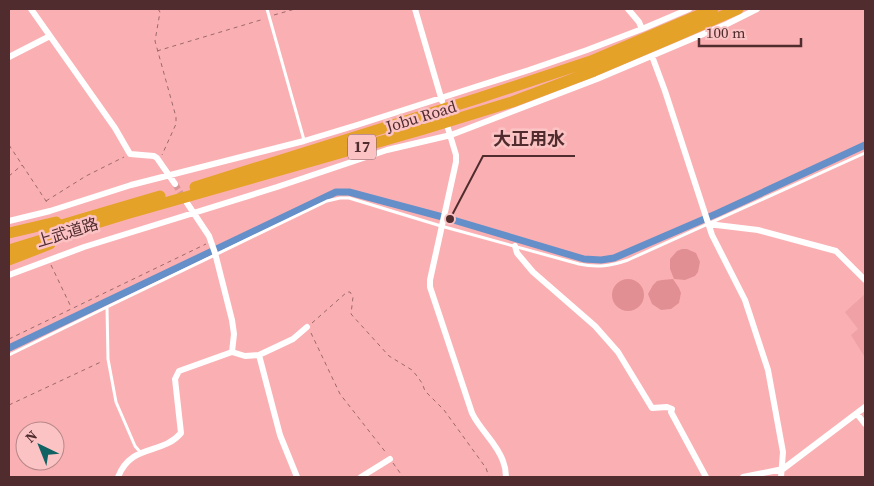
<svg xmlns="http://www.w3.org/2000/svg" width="874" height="486" font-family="'Source Serif 4','Noto Sans JP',serif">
<rect width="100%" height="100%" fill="#fab0b3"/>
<path fill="#efa1a5" d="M 865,294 L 865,355 L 864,356 L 851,335 L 858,329 L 845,312 Z"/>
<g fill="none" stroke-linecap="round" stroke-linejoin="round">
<path stroke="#648fc9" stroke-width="7" d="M 9,348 L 336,192 L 349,192 L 450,219 L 584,259 L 601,260 L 614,258 L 716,214 L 865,145"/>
</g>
<path fill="#e28f93" d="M 682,249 L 687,249 L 696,253 L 700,262 L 698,272 L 695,276 L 685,280 L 674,279 L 670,269 L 670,259 L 677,251 Z
M 673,279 L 679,288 L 681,293 L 679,303 L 671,309 L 661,310 L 652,304 L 648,294 L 653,285 L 657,281 L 662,280 Z
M612 295a16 16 0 1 1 32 0a16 16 0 1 1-32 0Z"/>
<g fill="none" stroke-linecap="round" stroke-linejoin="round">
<path stroke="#d89698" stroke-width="6" stroke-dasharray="6 3" stroke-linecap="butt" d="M 175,184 L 185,200"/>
<path stroke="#9d686a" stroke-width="1" stroke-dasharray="4 4" stroke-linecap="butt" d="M 158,9 L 160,12 L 155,41 L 176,117 L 176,124 L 162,155
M 274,15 L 295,9
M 157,51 L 264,19
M 9,145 L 46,201 L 48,205
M 9,176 L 22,165
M 46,201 L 86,176 L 124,157
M 51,265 L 71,307
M 312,323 L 347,292 L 350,292 L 353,297 L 351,314 L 389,356 L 412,370 L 417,376 L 422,383 L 425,391 L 444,410 L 486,468 L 489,477
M 311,333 L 340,394 L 387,454
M 9,339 L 206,244
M 9,405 L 103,361
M 393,463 L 403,477"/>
<path stroke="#fff" stroke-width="3" d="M 267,9 L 304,140
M 107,307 L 108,359 L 116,402 L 135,446 L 141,453
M 9,355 L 107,307 L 327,201 L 340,198 L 349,198 L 441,226 L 579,264 C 597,268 611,266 628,260 L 865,153"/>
<path stroke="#fff" stroke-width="6" d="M 31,9 L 115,128 L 130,154 L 154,156 L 157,158 L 175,184
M 415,9 L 442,101
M 628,9 L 639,22 L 642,29
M 652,56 L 665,91 L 712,235 L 745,300 L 768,370 L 783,452 L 781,477
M 9,57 L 50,36
M 447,125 L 456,155 L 456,162 L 430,280 L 430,287 L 472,413 C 480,430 497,443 503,461 C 505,466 506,472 506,477
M 187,203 L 209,236 L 215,253 L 232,320 L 234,334 L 232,352
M 9,221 L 50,211 L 131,185 L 304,141 L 357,125 L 475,87 L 529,70 L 587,50 L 642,29 L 689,9
M 708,224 L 758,230 L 836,251 L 865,280
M 515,246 L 517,253 L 533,272 L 595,326 L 618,352 L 652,408 L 667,407 L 672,409 L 671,412 L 706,477
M 9,275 L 84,247 L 277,187 L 387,150 L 451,135 L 597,79 L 727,24 L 757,9
M 259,355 L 293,339 L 307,327
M 857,414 L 865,424
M 118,477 C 131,443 163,455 181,433 L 175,379 L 179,371 L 232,352 L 245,356 L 259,355 L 280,435 L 297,477
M 361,477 L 390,459
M 743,477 L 783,469 L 865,407"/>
<path stroke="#e5a228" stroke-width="11" d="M 195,187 L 479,98 L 591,61 L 713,9
M 48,229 L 160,196
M 9,233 L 56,222
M 9,250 L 126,214 L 424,129 L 512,102 L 594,71 L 674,37 L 738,9
M 9,260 L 50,244"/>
</g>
<g text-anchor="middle" stroke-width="5" stroke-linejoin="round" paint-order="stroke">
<rect fill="#fcc3c5" stroke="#84595b" stroke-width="1" x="348" y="134.5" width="28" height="25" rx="4"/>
<g font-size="15" font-weight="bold" fill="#502c2e">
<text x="362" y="152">17</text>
</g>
<g font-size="16" fill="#502c2e" stroke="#fcc3c5">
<text transform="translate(421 116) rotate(-17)" y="6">Jobu Road</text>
<text transform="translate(67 232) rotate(-17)" y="6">上武道路</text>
</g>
</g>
<path fill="none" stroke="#502c2e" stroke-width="2" d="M450 219L483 156H575"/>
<circle fill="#502c2e" stroke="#fcc3c5" stroke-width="2" cx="450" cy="219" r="5"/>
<g font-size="18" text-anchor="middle" font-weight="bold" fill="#502c2e" stroke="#fcc3c5" stroke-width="5" stroke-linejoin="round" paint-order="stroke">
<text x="529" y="145">大正用水</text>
</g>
<rect width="874" height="486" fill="none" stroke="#502c2e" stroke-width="20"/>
<g transform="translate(40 446) rotate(317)"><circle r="24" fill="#fcc3c5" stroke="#b78789"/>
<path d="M0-4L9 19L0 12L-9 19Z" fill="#116263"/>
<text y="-8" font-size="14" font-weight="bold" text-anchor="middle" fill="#502c2e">N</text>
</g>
<path d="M699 38v8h102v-8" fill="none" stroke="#502c2e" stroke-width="2.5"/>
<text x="706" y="38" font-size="15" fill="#502c2e" stroke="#fcc3c5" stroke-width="4" paint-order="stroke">100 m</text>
</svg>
